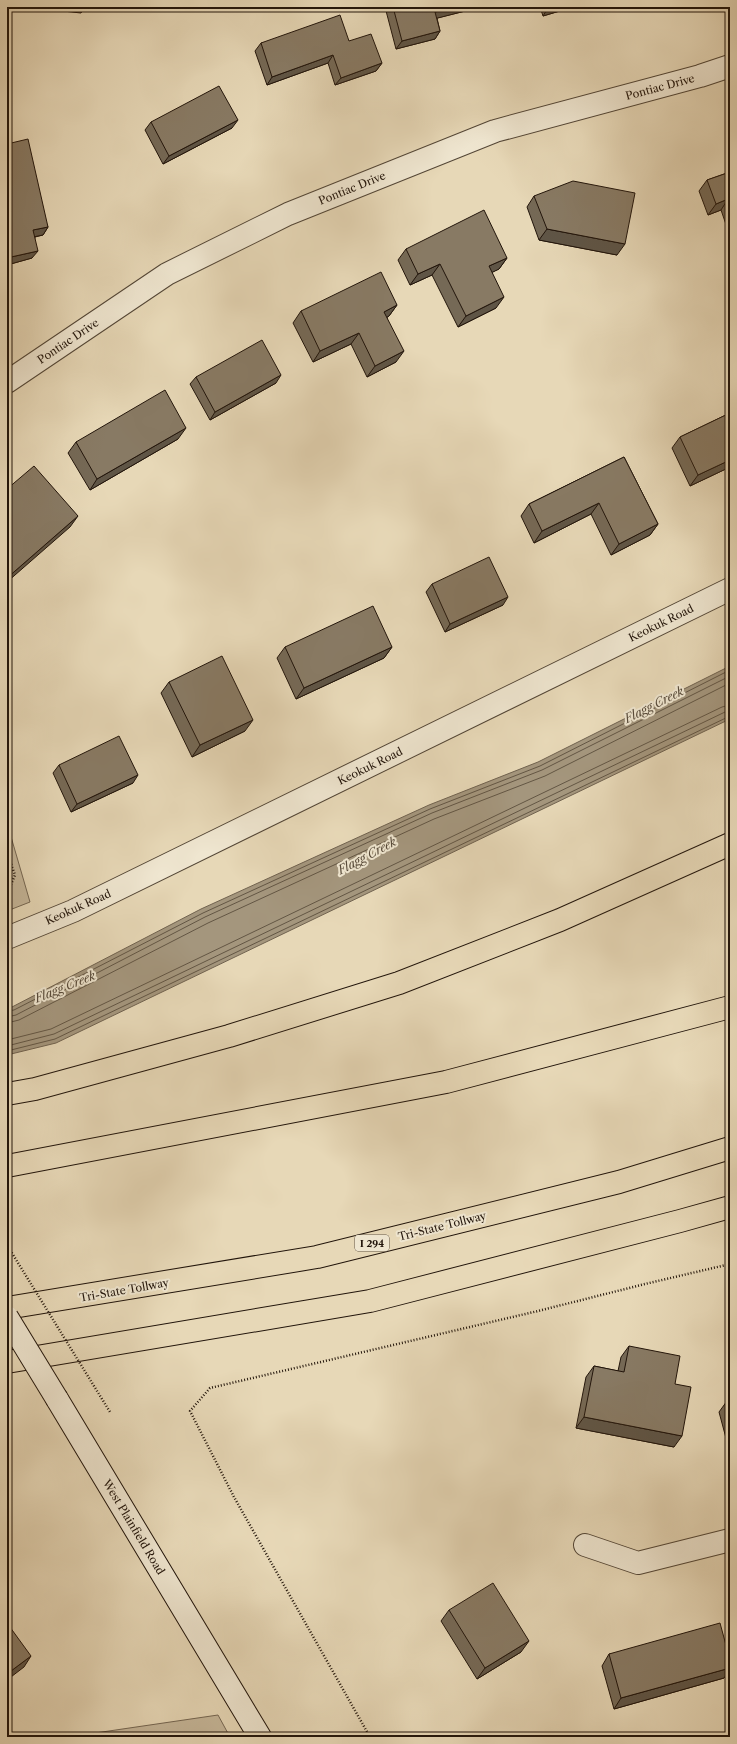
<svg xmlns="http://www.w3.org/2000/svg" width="737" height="1744" font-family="'Libre Caslon Text',serif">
<rect width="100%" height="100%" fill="#e7d8b7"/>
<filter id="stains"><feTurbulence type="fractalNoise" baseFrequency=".005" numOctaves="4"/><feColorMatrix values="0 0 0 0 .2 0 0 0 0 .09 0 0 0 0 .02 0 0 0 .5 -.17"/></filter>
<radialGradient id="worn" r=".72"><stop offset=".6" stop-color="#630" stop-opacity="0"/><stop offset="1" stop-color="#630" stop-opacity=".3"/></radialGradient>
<path fill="#c6b79a" stroke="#746652" d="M 7,823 L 30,902 L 7,911 Z
M 218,1715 L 230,1737 L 68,1737 Z"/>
<path fill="#a4967d" stroke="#70624f" d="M 730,666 L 730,719 L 56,1043 L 7,1055 L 7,1008 L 12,1007 L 201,909 L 429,805 L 538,762 Z"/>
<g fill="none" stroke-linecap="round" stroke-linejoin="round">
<path stroke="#635644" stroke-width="1" d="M 7,1011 L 14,1010 L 203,913 L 430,809 L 540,766 L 730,670
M 7,1017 L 16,1015 L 205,917 L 432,813 L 542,770 L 730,676
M 7,1023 L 19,1020 L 208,923 L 434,819 L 545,776 L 730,683
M 7,1040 L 51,1029 L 722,707 L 730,705
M 7,1046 L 54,1034 L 725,712 L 730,711
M 7,1051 L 55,1039 L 730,716"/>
<defs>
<path id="minor" d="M 7,382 L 167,274 L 288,214 L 495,131 L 700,76 L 730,66
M 7,938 L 73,911 L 730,589
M 585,1545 L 638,1563 L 730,1540"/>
<path id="secondary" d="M 57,1399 L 260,1737"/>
<path id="motorway" d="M 7,1094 L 35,1089 L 229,1036 L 399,983 L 560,920 L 730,844
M 7,1166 L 446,1082 L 730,1007
M 7,1308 L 317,1257 L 619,1182 L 730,1148
M 7,1362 L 370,1301 L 680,1221 L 730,1207"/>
</defs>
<use href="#minor" stroke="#534636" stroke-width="24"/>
<use href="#secondary" stroke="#22150b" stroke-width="24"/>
<use href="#motorway" stroke="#22150b" stroke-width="24"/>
<path stroke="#22150b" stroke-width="2.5" stroke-dasharray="1 2" stroke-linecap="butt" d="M 7,853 L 15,875 L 7,894
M 370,1737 L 234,1497 L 190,1411 L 210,1388 L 538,1311 L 645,1284 L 730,1264"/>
<use href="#minor" stroke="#efe6d0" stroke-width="22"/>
<use href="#secondary" stroke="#efe6d0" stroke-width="22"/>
<use href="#motorway" stroke="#e7d8b7" stroke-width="22"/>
<defs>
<path id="secondary-bridge" d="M 7,1317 L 57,1399"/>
</defs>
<use href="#secondary-bridge" stroke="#22150b" stroke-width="24" stroke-linecap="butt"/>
<path stroke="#22150b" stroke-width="2.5" stroke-dasharray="1 2" stroke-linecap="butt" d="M 7,1245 L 110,1412"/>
<use href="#secondary-bridge" stroke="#efe6d0" stroke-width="22"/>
</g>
<path fill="#756956" stroke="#22150b" d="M 385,7 L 481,7 L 437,18 L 440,31 L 435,39 L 396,49 Z
M 540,7 L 573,7 L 543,16 Z
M 349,41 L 382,63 L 376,71 L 335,85 L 328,63 L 267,85 L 255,51 L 261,43 Z
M 151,122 L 232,128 L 163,164 L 145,130 Z
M 7,144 L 48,227 L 43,235 L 35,237 L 32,258 L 7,265 Z
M 730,172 L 730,236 L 721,210 L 708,215 L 699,191 L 707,180 Z
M 534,196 L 617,255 L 539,240 L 527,207 Z
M 406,249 L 507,258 L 499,269 L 492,272 L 496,308 L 458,327 L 432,275 L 410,285 L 398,260 Z
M 397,305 L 389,316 L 387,317 L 396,362 L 367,377 L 351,344 L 313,362 L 293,323 L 301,311 Z
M 196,377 L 276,383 L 210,420 L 190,384 Z
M 730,413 L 730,467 L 690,486 L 672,448 L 680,437 Z
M 178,439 L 90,490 L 68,453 L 76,442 Z
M 624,457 L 658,524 L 650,535 L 611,555 L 591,514 L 534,543 L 521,516 L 529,504 Z
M 432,584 L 503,605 L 445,632 L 426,592 Z
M 285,647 L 392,647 L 384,658 L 296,699 L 277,658 Z
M 169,682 L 245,731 L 192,757 L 161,693 Z
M 59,765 L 133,783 L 71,812 L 53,773 Z
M 629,1346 L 675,1384 L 674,1447 L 576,1428 L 586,1377 L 594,1366 L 618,1371 L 621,1357 Z
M 730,1400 L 730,1453 L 719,1412 L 727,1401 Z
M 449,1610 L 521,1652 L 477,1679 L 441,1621 Z
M 609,1654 L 730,1660 L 730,1670 L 724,1678 L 614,1709 L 602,1666 Z"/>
<path fill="#5f5546" stroke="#22150b" d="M 27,7 L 85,7 L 81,13 Z
M 456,7 L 481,7 L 430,20 L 435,12 Z
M 551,7 L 573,7 L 543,16 L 548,8 Z
M 440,31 L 435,39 L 396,49 L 402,41 Z
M 333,55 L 328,63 L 267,85 L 272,77 Z
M 382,63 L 376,71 L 335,85 L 341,78 Z
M 238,120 L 232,128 L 163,164 L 169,156 Z
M 728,199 L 721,210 L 708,215 L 716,204 Z
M 48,227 L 43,235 L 28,238 L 33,230 Z
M 547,229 L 625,244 L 617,255 L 539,240 Z
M 38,251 L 32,258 L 7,265 L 7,263 L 11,257 Z
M 507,258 L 499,269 L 481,278 L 489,266 Z
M 440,264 L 432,275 L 410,285 L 418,274 Z
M 504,297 L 496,308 L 458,327 L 466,316 Z
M 397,305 L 389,316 L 377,323 L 384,312 Z
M 359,333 L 351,344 L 313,362 L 320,351 Z
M 404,351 L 396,362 L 367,377 L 375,366 Z
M 281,375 L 276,383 L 210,420 L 215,412 Z
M 186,428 L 178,439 L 90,490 L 97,479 Z
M 730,460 L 730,467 L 690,486 L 698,475 Z
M 599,503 L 591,514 L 534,543 L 542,531 Z
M 78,516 L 70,527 L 7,582 L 7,578 Z
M 658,524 L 650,535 L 611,555 L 619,544 Z
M 508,597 L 503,605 L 445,632 L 450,624 Z
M 392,647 L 384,658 L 296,699 L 304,688 Z
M 253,720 L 245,731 L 192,757 L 200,745 Z
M 138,775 L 133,783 L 71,812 L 77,804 Z
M 584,1417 L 682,1436 L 674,1447 L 576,1428 Z
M 529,1641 L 521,1652 L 477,1679 L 485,1668 Z
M 31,1656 L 24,1667 L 7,1680 L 7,1674 Z
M 730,1668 L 730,1670 L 724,1678 L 614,1709 L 621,1698 Z"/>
<path fill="#887a64" stroke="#22150b" d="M 393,7 L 456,7 L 435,12 L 440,31 L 402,41 Z
M 340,15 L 349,41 L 371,34 L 382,63 L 341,78 L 333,55 L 272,77 L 261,43 Z
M 219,86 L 238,120 L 169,156 L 151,122 Z
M 28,139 L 48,227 L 33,230 L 38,251 L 11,257 L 7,240 L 7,144 Z
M 730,172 L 730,204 L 728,199 L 716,204 L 707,180 Z
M 573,181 L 635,193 L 625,244 L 547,229 L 534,196 Z
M 484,210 L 507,258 L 489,266 L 504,297 L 466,316 L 440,264 L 418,274 L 406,249 Z
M 381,272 L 397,305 L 384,312 L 404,351 L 375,366 L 359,333 L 320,351 L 301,311 Z
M 262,340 L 281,375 L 215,412 L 196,377 Z
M 165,390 L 186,428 L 97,479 L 76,442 Z
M 730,413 L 730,460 L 698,475 L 680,437 Z
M 624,457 L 658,524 L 619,544 L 599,503 L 542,531 L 529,504 Z
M 34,466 L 78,516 L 7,578 L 7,489 Z
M 489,557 L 508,597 L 450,624 L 432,584 Z
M 373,606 L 392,647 L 304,688 L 285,647 Z
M 222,656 L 253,720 L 200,745 L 169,682 Z
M 119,736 L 138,775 L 77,804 L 59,765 Z
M 629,1346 L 680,1356 L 675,1384 L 691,1387 L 682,1436 L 584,1417 L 594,1366 L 624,1372 Z
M 730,1400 L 730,1412 L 727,1401 Z
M 493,1583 L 529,1641 L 485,1668 L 449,1610 Z
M 7,1623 L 31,1656 L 7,1674 Z
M 720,1623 L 730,1660 L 730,1668 L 621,1698 L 609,1654 Z"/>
<g text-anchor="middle" stroke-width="4" stroke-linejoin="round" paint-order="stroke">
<rect fill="#efe6d0" stroke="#605446" stroke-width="1" x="355" y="1235" width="34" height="16" rx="3"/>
<g font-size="10" font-weight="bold" fill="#22150b">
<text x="372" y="1247">I 294</text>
</g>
<g font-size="11" fill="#22150b" stroke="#efe6d0">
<text transform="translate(660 87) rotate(-15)" y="4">Pontiac Drive</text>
<text transform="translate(352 188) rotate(-22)" y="4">Pontiac Drive</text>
<text transform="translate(68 341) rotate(-34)" y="4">Pontiac Drive</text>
<text transform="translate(661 623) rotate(-26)" y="4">Keokuk Road</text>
<text transform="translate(370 766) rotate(-26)" y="4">Keokuk Road</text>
<text transform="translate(78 907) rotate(-24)" y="4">Keokuk Road</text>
<text transform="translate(442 1226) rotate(-14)" y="4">Tri-State Tollway</text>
<text transform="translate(124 1290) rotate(-10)" y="4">Tri-State Tollway</text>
<text transform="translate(134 1527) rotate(59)" y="4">West Plainfield Road</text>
</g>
<g font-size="12" font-style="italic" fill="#564939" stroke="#efe6d0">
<text transform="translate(654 705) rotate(-27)" y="4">Flagg Creek</text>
<text transform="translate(367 856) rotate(-28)" y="4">Flagg Creek</text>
<text transform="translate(65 987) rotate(-22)" y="4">Flagg Creek</text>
</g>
</g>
<rect width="737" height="1744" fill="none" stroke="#e7d8b7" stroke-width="24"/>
<rect x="8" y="8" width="721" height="1728" fill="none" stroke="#22150b" stroke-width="2"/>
<rect x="12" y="12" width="713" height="1720" fill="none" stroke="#22150b"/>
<rect width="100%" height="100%" filter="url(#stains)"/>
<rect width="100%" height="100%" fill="url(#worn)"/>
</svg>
